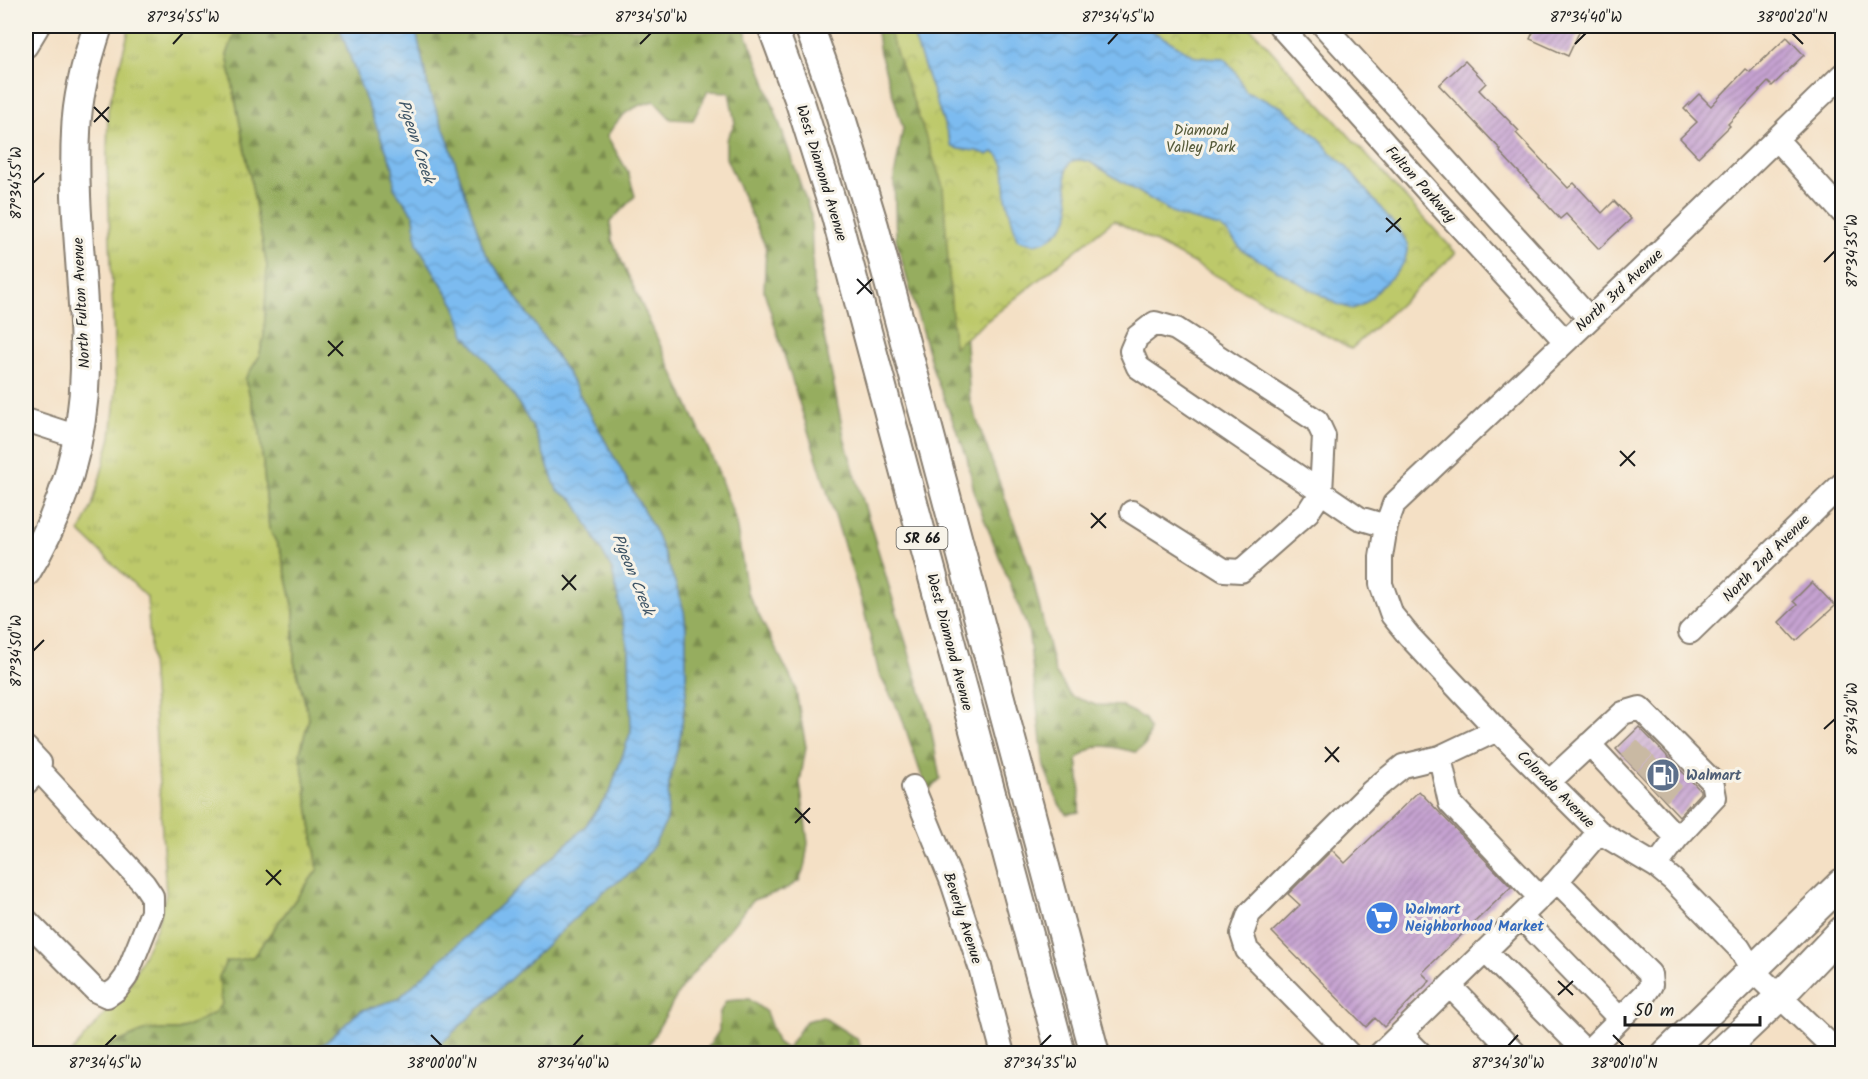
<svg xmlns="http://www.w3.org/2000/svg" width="1868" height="1079" font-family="Kalam,sans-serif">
<defs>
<pattern id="grass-tufts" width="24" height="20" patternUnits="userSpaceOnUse" patternTransform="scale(1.5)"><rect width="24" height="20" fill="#bdc96b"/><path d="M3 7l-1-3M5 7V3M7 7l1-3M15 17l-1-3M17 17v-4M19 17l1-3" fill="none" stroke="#a2ac5c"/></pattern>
<pattern id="forest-firs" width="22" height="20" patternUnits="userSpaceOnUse" patternTransform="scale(1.5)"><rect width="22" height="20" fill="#96ad5f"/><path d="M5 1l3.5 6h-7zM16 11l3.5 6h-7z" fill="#7a8c4e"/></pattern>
<pattern id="park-crowns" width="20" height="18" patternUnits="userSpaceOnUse" patternTransform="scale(1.5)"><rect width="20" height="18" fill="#bdc96b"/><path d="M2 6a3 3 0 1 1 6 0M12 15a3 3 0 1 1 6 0" fill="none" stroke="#a2ac5c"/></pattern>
<pattern id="water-waves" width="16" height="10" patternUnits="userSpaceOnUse" patternTransform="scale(1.5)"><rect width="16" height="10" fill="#7bbbf0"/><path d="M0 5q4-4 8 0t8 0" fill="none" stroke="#6aa0cd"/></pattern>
<pattern id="building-hatch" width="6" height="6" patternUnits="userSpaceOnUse" patternTransform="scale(1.5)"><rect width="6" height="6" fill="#c6a3d1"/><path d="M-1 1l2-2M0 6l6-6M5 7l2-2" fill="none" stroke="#a084a9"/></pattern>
</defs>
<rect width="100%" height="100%" fill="#f7f3e8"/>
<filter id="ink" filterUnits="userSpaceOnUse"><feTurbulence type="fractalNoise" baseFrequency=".0167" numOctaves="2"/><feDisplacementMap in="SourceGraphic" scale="12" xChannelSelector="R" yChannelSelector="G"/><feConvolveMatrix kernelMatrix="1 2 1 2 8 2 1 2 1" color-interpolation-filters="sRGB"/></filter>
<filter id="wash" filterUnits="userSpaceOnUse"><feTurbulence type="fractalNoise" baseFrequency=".008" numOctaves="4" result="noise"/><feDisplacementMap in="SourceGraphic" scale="24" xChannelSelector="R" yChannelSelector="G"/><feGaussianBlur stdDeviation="1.35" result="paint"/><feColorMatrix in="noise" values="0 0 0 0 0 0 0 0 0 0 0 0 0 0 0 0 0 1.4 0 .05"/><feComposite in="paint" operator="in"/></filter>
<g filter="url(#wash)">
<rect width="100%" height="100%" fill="#f4e0c5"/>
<path fill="#f1d0e2" d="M 26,446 L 32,452 L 37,474 L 26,504 Z"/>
<path fill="url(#grass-tufts)" stroke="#6c7244" stroke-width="1.5" d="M 130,26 L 237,26 L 227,55 L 267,266 L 264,337 L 259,357 L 245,379 L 260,431 L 269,528 L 281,552 L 294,609 L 294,661 L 309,718 L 300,753 L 318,869 L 253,957 L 219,977 L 222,1004 L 213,1014 L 179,1030 L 146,1030 L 109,1046 L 106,1053 L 70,1054 L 128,987 L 156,929 L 166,894 L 147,597 L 80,532 L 92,506 L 111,437 L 116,390 L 107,162 L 108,109 Z"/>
<path fill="url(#forest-firs)" stroke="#59643e" stroke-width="1.5" d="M 237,26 L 339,26 L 365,98 L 393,167 L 394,188 L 414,215 L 417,244 L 455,305 L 466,335 L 513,394 L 535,431 L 557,489 L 574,500 L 612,570 L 629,651 L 631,731 L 610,792 L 584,828 L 398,999 L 360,1011 L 314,1053 L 106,1054 L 109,1046 L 146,1030 L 179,1030 L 213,1014 L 222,1004 L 219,977 L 226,962 L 253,957 L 318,869 L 300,753 L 309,718 L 294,661 L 294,609 L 281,552 L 269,528 L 260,431 L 245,379 L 259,357 L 264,337 L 267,266 L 227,55 Z
M 415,26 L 743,26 L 762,73 L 811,215 L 813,282 L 845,441 L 930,722 L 940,779 L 930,789 L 922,777 L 901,715 L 879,674 L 862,602 L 764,291 L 766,248 L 726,158 L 726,140 L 735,123 L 729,92 L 708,91 L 693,120 L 671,119 L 654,101 C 628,108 621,114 607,136 L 628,172 L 635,196 L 610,222 L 612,240 L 716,466 L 736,522 L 747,592 L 795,686 L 806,747 L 800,782 L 808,843 L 804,869 L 799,881 L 784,890 L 753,900 L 682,987 L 644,1053 L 424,1053 L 445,1040 L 603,892 L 635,870 L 667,820 L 669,783 L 680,738 L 686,693 L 686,629 L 684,611 L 676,585 L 656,533 L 567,372 L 484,251 L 447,137 L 429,91 Z
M 876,26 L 910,26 L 952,147 L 970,401 L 1030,567 L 1055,672 L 1071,696 L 1096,705 L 1122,706 L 1145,719 L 1150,730 L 1146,744 L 1136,752 C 1109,747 1098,738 1077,760 L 1080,786 L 1079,812 L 1066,814 L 1059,804 L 1044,767 L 1028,629 L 975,496 L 967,457 L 934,373 L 896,240 L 894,178 L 903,128 L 880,53 Z
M 749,999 L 766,1012 L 777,1042 L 787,1049 L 806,1021 L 823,1017 L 857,1039 L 864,1053 L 706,1053 L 707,1049 L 719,1031 L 719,1014 L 726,1001 Z"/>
<path fill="url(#park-crowns)" stroke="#6c7244" stroke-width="1.5" d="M 887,26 L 1249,26 L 1456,253 L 1351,349 L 1114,220 L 954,347 L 943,186 Z"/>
<path fill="url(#water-waves)" stroke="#4c6c86" stroke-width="1.5" d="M 339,26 L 415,26 L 429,91 L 447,137 L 484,251 L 567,372 L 656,533 L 676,585 L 684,611 L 686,629 L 686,693 L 680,738 L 669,783 L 667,820 L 654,845 L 635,870 L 603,892 L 445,1040 L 424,1053 L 314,1053 L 360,1011 L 398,999 L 584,828 L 610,792 L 631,731 L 629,651 L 612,570 L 574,500 L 557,490 L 535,431 L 513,394 L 465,335 L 455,305 L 417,244 L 414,215 L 394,188 L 393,167 L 365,98 Z
M 910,26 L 1144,26 L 1196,57 L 1224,58 L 1235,71 L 1246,92 L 1282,107 L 1321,140 L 1330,152 L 1346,166 L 1399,230 L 1408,244 C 1406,268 1397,271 1381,287 C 1369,299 1370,302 1352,309 L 1337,304 L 1243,251 L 1229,234 L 1220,227 L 1178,216 L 1090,162 C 1049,149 1074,198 1069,215 C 1067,224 1058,232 1052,237 C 1039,246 1031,245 1017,239 L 1006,198 L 1004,165 L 999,156 L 993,152 L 988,155 C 973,147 968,153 952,147 Z"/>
<g id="blocks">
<path fill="url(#building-hatch)" d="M 1536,26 L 1582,26 L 1568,56 L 1530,39 Z
M 1787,37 L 1804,55 L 1772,86 L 1768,82 L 1728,124 L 1730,126 L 1698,157 L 1680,138 L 1697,122 L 1684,109 L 1699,94 L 1711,106 L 1746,69 L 1750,72 Z
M 1465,61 L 1486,83 L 1479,90 L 1519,131 L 1516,133 L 1568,188 L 1574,183 L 1602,213 L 1614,201 L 1631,219 L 1599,249 L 1566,214 L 1560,219 L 1539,196 L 1540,195 L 1500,152 L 1501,150 L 1439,85 Z
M 1812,582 L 1835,606 L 1796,641 L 1779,622 L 1797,605 L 1793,601 Z
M 1639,727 L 1700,790 L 1700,793 L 1679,816 L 1616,749 Z
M 1419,791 L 1511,887 L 1422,973 L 1430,981 L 1384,1027 L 1375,1018 L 1366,1027 L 1272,932 L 1300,905 L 1288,894 L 1332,850 L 1345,863 Z"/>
</g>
</g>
<g filter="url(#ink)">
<use href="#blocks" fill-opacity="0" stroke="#887e70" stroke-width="1.5"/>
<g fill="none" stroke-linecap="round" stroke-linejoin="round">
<path stroke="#c9b9a3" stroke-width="22" stroke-dasharray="22 11" stroke-linecap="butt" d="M 1629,763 L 1653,739
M 1645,779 L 1668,756
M 1659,794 L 1682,771"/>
<defs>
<path id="minor" d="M 1280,26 L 1439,204 L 1565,341
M 1324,26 L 1589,318
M 26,46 L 38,26
M 1776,139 L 1842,212
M 26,420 L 78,437
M 1132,512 L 1224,570 L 1241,571 L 1308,512 L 1321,492 L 1324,436 L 1317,421 L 1176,329 L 1155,323 L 1137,337 L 1131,351 L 1138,367 L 1359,518 L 1386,526
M 1690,632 L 1842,484
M 1589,744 L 1677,838
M 26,748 L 40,763 L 39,770 L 26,783
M 1440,757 L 1450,803 L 1540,898
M 1549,782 L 1623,713 L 1640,708 L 1712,781 L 1715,797 L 1677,838 L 1656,866
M 913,787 L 952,882 L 980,967 L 1003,1054
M 1557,881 L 1650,974 L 1651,985 L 1645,994 L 1585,1054
M 1521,917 L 1620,1019
M 26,920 L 96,991 L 107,996 L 117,989 L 126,977 L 152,912 L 152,896 L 144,884 L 39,770
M 1485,951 L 1586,1052
M 1450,986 L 1516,1054
M 1401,1034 L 1421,1054
M 1349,1054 L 1247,950 L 1242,934 L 1249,914 L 1372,791 L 1403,766 L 1440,757 L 1497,730
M 1380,1054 L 1557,881 L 1599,832
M 1840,1054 L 1753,971 L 1739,948 L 1673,880 L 1656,866 L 1599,832 L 1497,730 L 1409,636 L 1392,615 L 1381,584 L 1381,557 L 1386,526 L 1394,504 L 1641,270 L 1842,75"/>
<path id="major" d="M 772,26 L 799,99 L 836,216 L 1061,1054
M 809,26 L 835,98 L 874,226 L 1095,1054
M 26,572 C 63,512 84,440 85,369 C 86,290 72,212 76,132 C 77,97 87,59 98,26
M 1666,1054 L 1842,883
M 1719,1054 L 1780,996 L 1842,931"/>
</defs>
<use href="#minor" stroke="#887e70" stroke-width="26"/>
<use href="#major" stroke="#887e70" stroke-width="32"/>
<use href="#minor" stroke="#fff" stroke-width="22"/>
<use href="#major" stroke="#fff" stroke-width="28"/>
</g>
</g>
<path fill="none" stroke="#1c1c1c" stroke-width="2" d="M 1792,33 L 1803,44M 173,44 L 183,33M 640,44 L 651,33M 1108,44 L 1118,33M 1575,44 L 1586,33M 94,107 L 109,122M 94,122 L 109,107M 33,183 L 44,173M 1386,218 L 1401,232M 1386,232 L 1401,218M 1824,262 L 1835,251M 857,279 L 872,294M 857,294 L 872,279M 328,341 L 343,356M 328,356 L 343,341M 1620,451 L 1635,466M 1620,466 L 1635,451M 1091,513 L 1106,528M 1091,528 L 1106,513M 562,575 L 576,590M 562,590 L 576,575M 33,651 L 44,640M 1824,729 L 1835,719M 1325,747 L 1339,762M 1325,762 L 1339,747M 795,808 L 810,823M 795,823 L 810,808M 266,870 L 281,885M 266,885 L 281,870M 1558,981 L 1573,995M 1558,995 L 1573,981M 431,1035 L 442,1046M 1613,1035 L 1624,1046M 105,1046 L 116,1035M 573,1046 L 583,1035M 1040,1046 L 1051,1035M 1508,1046 L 1518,1035"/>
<defs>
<symbol id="fuel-disc" viewBox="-11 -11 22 22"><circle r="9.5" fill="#5c6f8a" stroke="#f7f3e8"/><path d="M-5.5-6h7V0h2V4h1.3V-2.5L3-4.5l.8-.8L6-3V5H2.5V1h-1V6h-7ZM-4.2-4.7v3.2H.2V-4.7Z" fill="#fff"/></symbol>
<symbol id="supermarket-disc" viewBox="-11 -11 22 22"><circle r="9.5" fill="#3f7fe0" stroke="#f7f3e8"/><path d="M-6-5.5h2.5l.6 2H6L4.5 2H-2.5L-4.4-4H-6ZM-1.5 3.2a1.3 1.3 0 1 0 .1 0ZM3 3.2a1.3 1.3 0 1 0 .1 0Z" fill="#fff"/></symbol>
</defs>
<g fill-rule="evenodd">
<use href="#fuel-disc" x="1644" y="756" width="38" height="38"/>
<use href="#supermarket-disc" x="1363" y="899" width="38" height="38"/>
</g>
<g text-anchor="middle" stroke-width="6" stroke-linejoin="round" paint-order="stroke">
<rect fill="#f7f3e8" stroke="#5e5c59" stroke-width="1.5" x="896.5" y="527" width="51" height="22" rx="4.5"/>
<g font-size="14" font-weight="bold" fill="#1c1c1c">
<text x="922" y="543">SR 66</text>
</g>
<g font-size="15" fill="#545938" stroke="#f7f3e8">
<text x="1201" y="135">Diamond<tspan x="1201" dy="17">Valley Park</tspan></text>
</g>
<g font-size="15" fill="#1c1c1c" stroke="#f7f3e8">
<text transform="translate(822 173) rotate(73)" y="5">West Diamond Avenue</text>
<text transform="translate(1421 184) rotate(48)" y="5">Fulton Parkway</text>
<text transform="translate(1619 290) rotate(-43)" y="5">North 3rd Avenue</text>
<text transform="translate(81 303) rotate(-93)" y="5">North Fulton Avenue</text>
<text transform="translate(1766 558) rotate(-45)" y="5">North 2nd Avenue</text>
<text transform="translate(950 642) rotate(75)" y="5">West Diamond Avenue</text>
<text transform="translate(1556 789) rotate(45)" y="5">Colorado Avenue</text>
<text transform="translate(963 918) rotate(72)" y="5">Beverly Avenue</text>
</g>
<g font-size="15" font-weight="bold" fill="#4e5e75" stroke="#f7f3e8" text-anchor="start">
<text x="1686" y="780">Walmart</text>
</g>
<g font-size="15" font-weight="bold" fill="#366cbe" stroke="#f7f3e8" text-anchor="start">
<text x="1405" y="914">Walmart<tspan x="1405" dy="17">Neighborhood Market</tspan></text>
</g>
<g font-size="16" font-style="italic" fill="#3d5466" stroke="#f7f3e8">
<text transform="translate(417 141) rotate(72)" y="6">Pigeon Creek</text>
<text transform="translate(634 574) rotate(68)" y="6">Pigeon Creek</text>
</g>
</g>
<rect width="1868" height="1079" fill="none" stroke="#f7f3e8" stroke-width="66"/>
<path d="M1625 1016v9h135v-9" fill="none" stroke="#1c1c1c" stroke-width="3"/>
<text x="1634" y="1016" font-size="18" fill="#1c1c1c" stroke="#f7f3e8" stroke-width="4.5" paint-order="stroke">50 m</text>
<rect x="33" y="33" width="1802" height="1013" fill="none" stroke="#1c1c1c" stroke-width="2"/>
<g font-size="15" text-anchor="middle" fill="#1c1c1c">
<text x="183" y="22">87°34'55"W</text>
<text x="651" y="22">87°34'50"W</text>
<text x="1118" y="22">87°34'45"W</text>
<text x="1586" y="22">87°34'40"W</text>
<text x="1792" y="22">38°00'20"N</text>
<text transform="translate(16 183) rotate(-90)" y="5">87°34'55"W</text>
<text transform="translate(1852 251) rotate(-90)" y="5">87°34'35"W</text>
<text transform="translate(16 651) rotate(-90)" y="5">87°34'50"W</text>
<text transform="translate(1852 719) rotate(-90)" y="5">87°34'30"W</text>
<text x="105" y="1068">87°34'45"W</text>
<text x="442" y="1068">38°00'00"N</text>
<text x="573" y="1068">87°34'40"W</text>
<text x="1040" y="1068">87°34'35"W</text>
<text x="1508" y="1068">87°34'30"W</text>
<text x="1624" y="1068">38°00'10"N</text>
</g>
</svg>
